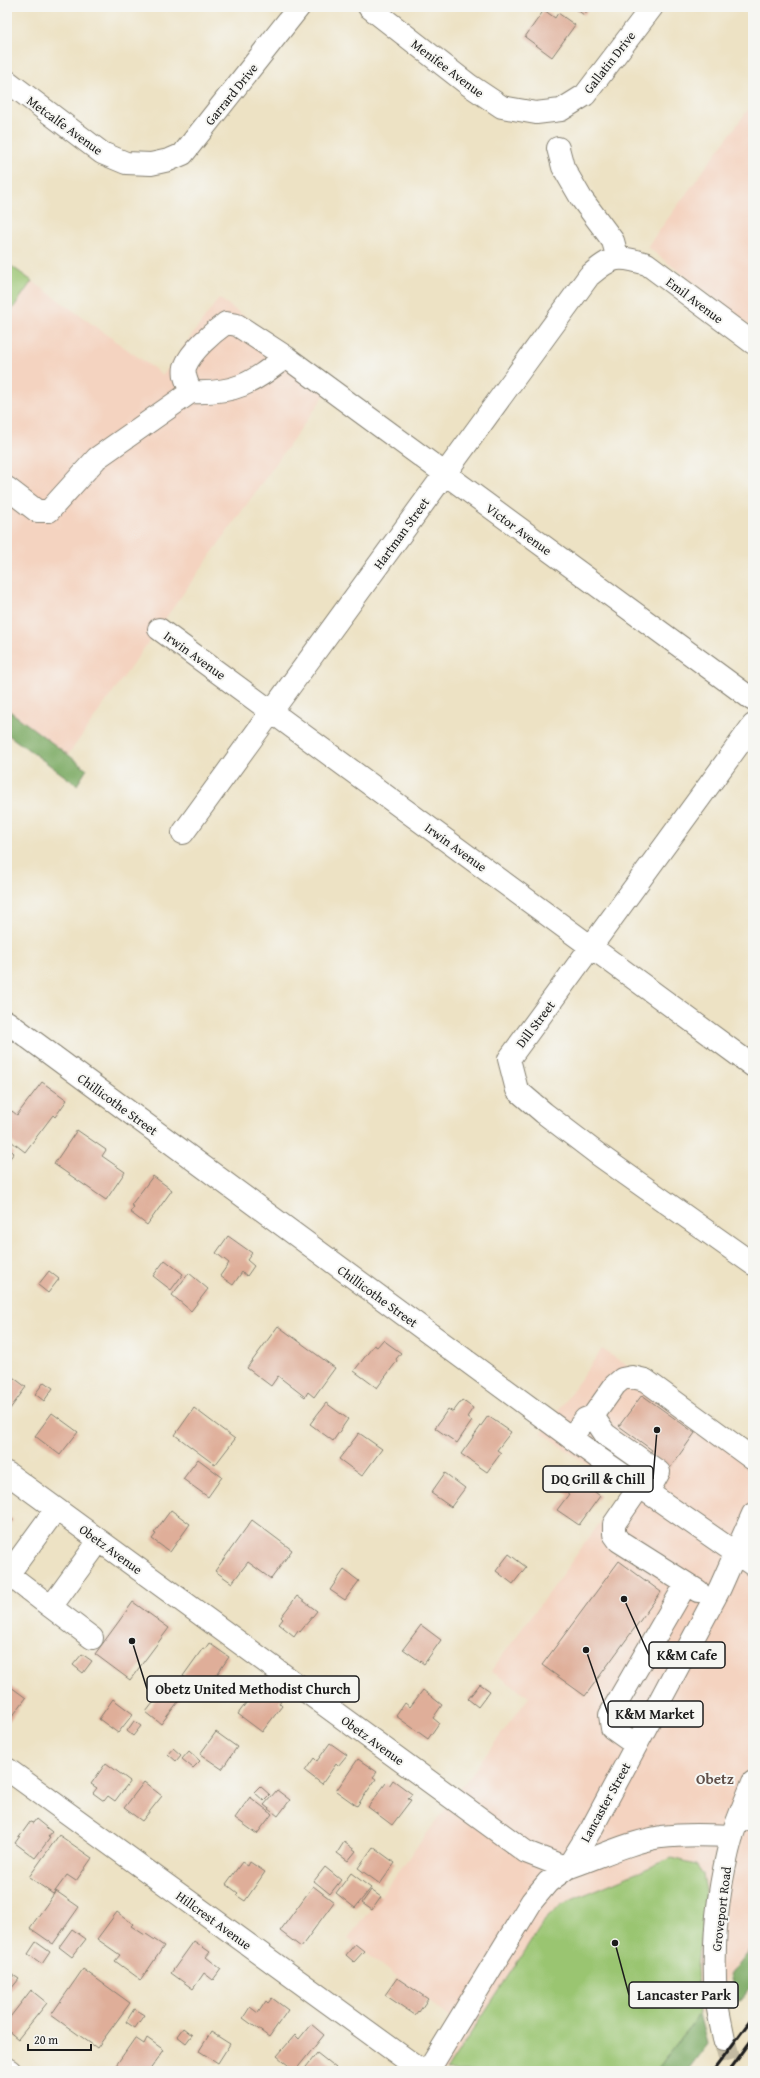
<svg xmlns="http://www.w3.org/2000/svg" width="760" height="2078" font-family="'Gentium Book Plus',serif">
<rect width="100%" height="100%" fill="#f6f6f2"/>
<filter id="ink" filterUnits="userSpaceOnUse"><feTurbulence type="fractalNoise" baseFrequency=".025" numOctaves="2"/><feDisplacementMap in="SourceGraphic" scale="8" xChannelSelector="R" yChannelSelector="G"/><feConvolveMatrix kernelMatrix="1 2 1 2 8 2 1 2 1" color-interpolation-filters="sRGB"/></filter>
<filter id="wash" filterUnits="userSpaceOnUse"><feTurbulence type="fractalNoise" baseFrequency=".012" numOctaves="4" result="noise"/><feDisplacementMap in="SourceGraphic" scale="16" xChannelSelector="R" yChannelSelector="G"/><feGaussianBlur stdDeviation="0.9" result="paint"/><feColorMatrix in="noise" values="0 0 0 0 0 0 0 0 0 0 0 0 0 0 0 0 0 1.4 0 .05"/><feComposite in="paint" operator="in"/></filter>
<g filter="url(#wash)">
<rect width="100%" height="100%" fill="#ede2c4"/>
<path fill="#f4d3c0" d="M 753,103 L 753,328 L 647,247 Z
M 32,281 L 163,375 L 219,298 L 334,382 L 68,755 L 7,709 L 7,317 Z
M 602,1349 L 753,1449 L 753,1945 L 656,2071 L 440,2071 L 465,2029 L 348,1939 L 529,1697 L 491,1671 L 624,1490 L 542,1433 Z"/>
<path fill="#9ac571" stroke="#5b7046" d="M 7,263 L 32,281 L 7,317 Z
M 672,1858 L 696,1864 L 703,1874 L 706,1891 L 697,1966 L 699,2014 L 656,2071 L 446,2071 L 545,1920 L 562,1904 Z"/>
<path fill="#7baa63" stroke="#4c6340" d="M 7,709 L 87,769 L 77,785 L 7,734 Z
M 753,1945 L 753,1983 L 739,2002 L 730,1975 Z
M 699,2014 L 707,2044 L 687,2071 L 656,2071 Z"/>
<g id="blocks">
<path fill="#dfae99" d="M 573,7 L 590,7 L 584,15 Z
M 544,10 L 555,18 L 558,13 L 575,25 L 552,57 L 525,37 Z
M 42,1082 L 67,1100 L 55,1117 L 53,1115 L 25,1152 L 7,1138 L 7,1117 L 12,1111 L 17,1115 Z
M 77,1130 L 106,1150 L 102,1156 L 125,1172 L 106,1200 L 54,1164 Z
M 7,1147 L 14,1153 L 7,1162 Z
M 153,1176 L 172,1190 L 147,1225 L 130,1212 L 134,1207 L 131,1205 Z
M 228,1236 L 252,1253 L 247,1260 L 254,1266 L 247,1276 L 242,1272 L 233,1285 L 220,1276 L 229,1263 L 216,1253 Z
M 165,1260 L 183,1274 L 171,1290 L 153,1276 Z
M 49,1271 L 59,1279 L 48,1293 L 38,1285 Z
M 189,1273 L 208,1289 L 191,1311 L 172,1295 Z
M 278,1326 L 335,1368 L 314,1397 L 308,1392 L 305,1397 L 278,1376 L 271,1386 L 247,1368 Z
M 383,1340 L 401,1353 L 396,1359 L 397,1361 L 377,1388 L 354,1371 L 374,1345 L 377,1347 Z
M 10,1375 L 26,1387 L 7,1413 L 7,1379 Z
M 44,1382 L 53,1388 L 44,1401 L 35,1394 Z
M 642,1395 L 695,1433 L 670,1468 L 650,1453 L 652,1450 L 619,1426 Z
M 462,1400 L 473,1408 L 467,1417 L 472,1421 L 457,1443 L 435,1428 L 448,1409 L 453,1412 Z
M 326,1403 L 348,1419 L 333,1441 L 310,1424 Z
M 194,1408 L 235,1439 L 215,1465 L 175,1435 Z
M 52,1413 L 78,1432 L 60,1455 L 35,1436 Z
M 488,1416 L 511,1432 L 497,1450 L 501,1453 L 487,1472 L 461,1454 Z
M 359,1433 L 382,1449 L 362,1476 L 339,1459 Z
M 198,1459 L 222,1477 L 208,1497 L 183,1479 Z
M 445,1473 L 465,1488 L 451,1507 L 431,1493 Z
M 581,1473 L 600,1486 L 595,1492 L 600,1496 L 579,1525 L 557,1510 L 569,1494 L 564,1491 L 574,1477 L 577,1478 Z
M 171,1510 L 190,1524 L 170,1552 L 152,1539 L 156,1534 L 154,1533 Z
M 7,1515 L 13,1520 L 7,1528 Z
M 252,1520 L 292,1550 L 271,1579 L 248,1562 L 232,1583 L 215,1571 Z
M 509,1554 L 526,1567 L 513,1584 L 496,1571 Z
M 619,1561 L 661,1592 L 585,1696 L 542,1665 Z
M 344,1570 L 359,1581 L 345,1600 L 330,1590 Z
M 297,1596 L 317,1611 L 300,1632 L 298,1630 L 294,1636 L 279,1624 L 283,1619 L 281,1617 Z
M 133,1602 L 169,1628 L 130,1680 L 95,1654 Z
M 421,1625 L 441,1640 L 424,1664 L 403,1649 Z
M 209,1643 L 229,1657 L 209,1686 L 205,1684 L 201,1689 L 183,1676 L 203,1648 L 205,1649 Z
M 82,1654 L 92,1661 L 83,1673 L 73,1665 Z
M 7,1684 L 26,1698 L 9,1721 L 7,1720 Z
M 480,1684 L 490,1691 L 478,1707 L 468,1699 Z
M 265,1685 L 283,1698 L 279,1703 L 282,1706 L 262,1732 L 238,1714 L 257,1688 L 261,1691 Z
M 166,1686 L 181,1698 L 161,1724 L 146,1712 Z
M 423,1690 L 442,1705 L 433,1718 L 439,1723 L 428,1739 L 396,1716 L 405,1703 L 410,1707 Z
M 113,1699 L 133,1714 L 118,1733 L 99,1719 Z
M 134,1721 L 141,1726 L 133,1736 L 127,1731 Z
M 216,1732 L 237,1747 L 222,1769 L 200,1754 Z
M 330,1743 L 347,1755 L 338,1766 L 336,1764 L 322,1784 L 305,1771 L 314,1758 L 317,1761 Z
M 173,1748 L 181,1755 L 176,1761 L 168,1754 Z
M 189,1751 L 200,1761 L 193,1768 L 182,1759 Z
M 358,1759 L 377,1772 L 373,1777 L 376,1779 L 357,1806 L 336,1791 Z
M 106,1763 L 130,1781 L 115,1801 L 108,1796 L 104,1801 L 93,1793 L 97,1788 L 91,1784 Z
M 393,1780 L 412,1794 L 408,1799 L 411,1800 L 392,1825 L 368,1807 L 386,1783 L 389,1786 Z
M 144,1782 L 162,1796 L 142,1821 L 124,1808 Z
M 260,1786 L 270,1795 L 264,1801 L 254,1792 Z
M 277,1790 L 290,1800 L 278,1816 L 264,1805 Z
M 250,1797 L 272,1814 L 257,1834 L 235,1818 Z
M 36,1819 L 52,1832 L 48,1837 L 50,1838 L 35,1858 L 15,1843 L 30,1822 L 33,1823 Z
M 59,1835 L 92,1858 L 76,1881 L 67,1875 L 53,1894 L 29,1877 Z
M 344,1842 L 356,1851 L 348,1861 L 337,1853 Z
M 373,1847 L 395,1863 L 380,1884 L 358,1868 Z
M 242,1862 L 248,1866 L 250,1862 L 265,1872 L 245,1901 L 236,1895 L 238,1893 L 226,1884 Z
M 325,1867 L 341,1880 L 330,1894 L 314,1881 Z
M 351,1873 L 371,1888 L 355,1908 L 336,1893 Z
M 313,1886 L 334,1902 L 301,1947 L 280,1931 Z
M 371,1890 L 381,1897 L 372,1910 L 362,1903 Z
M 56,1891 L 79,1907 L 53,1944 L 30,1928 Z
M 117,1912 L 133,1924 L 131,1926 L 145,1935 L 146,1934 L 164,1946 L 141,1980 L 115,1961 L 120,1955 L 97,1939 Z
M 72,1929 L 86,1939 L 72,1957 L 59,1947 Z
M 194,1941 L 210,1952 L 206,1957 L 221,1969 L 213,1980 L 204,1973 L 193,1989 L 171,1973 Z
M 36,1942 L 50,1952 L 42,1964 L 28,1954 Z
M 355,1944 L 364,1951 L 354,1962 L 346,1955 Z
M 83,1969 L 130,2003 L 97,2048 L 51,2015 Z
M 7,1971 L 19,1979 L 7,1994 Z
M 397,1978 L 428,1999 L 419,2012 L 418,2011 L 415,2015 L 385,1995 Z
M 31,1990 L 47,2003 L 18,2039 L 7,2030 L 7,2021 Z
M 272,1998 L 288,2010 L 269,2037 L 243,2018 L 250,2007 L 258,2013 L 266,2001 L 268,2003 Z
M 134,2009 L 144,2015 L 135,2028 L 126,2022 Z
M 311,2024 L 324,2035 L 295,2071 L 277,2056 L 295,2035 L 299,2039 Z
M 183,2028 L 192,2035 L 186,2043 L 177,2036 Z
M 211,2032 L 230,2044 L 218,2063 L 199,2051 Z
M 135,2038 L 144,2044 L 147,2038 L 164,2050 L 149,2071 L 112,2071 Z
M 317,2053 L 336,2068 L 333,2071 L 303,2071 Z"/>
</g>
</g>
<g filter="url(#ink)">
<use href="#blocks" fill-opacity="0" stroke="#847f70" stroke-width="1"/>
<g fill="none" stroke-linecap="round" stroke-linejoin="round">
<path stroke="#c3baa2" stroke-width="22" stroke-dasharray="22 11" stroke-linecap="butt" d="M 724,2039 L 733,2071"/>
<defs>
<path id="minor" d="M 369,7 L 469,85 L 502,107 L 536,113 L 561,110 L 585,95 L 652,7
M 7,81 L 102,153 L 126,163 L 151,164 L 169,160 L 183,154 L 299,7
M 558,148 L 563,167 L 581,198 L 613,241 L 618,259
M 191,392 C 237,394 251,383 286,357
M 7,488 L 37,511 L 49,511 L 97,458 L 191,392 C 188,384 183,376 185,367 C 191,351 212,333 226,323 L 237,325 L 286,357 L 753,700
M 159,629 L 753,1066
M 753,725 L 509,1059 L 517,1090 L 544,1113 L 599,1155 L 753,1264
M 183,833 L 589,276 C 612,256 618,255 647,264 L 753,343
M 7,1022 L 597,1457 L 753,1565
M 593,1416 L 605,1434 L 659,1472 L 648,1492
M 571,1438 L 585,1419 L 593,1416 L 615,1385 L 622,1379 L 632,1377 L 645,1380 L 753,1459
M 7,1473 L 526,1852 L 567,1868 C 597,1858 629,1842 661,1837 C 685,1834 708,1835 732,1836
M 640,1486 L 614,1524 L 614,1534 L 619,1541 L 698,1591
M 8,1574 L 51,1607 L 99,1541
M 7,1576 L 56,1509
M 51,1607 L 92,1638
M 636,1745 L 612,1728 L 610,1715 L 686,1584
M 7,1769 L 422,2071
M 740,1816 L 753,1821
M 7,2069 L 10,2071
M 428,2071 L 532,1901 L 548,1882 L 567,1868 L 592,1828 L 720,1588 L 753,1514"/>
<path id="major" d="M 724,2039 C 721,2025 718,2011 716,1997 C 712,1944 718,1887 732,1836 C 738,1818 746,1800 753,1782"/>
</defs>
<use href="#minor" stroke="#847f70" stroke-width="24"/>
<use href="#major" stroke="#847f70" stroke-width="24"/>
<use href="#minor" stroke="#fff" stroke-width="22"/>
<use href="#major" stroke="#fff" stroke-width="22"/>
<path stroke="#1c1c1c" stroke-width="3" d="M 713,2071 L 753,2017
M 729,2071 L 753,2038"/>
</g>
</g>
<g text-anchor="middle" stroke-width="4" stroke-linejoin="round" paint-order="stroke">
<g font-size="13" fill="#1c1c1c" stroke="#f6f6f2">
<text transform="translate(609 62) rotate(-52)" y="5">Gallatin Drive</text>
<text transform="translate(448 68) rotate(37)" y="5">Menifee Avenue</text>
<text transform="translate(231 94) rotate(-51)" y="5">Garrard Drive</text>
<text transform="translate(65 125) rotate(36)" y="5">Metcalfe Avenue</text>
<text transform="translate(695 300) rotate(37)" y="5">Emil Avenue</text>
<text transform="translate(519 529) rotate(36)" y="5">Victor Avenue</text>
<text transform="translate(401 533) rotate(-54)" y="5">Hartman Street</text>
<text transform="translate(195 655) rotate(36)" y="5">Irwin Avenue</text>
<text transform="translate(456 847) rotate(36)" y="5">Irwin Avenue</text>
<text transform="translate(535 1024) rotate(-53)" y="5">Dill Street</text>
<text transform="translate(118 1104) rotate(36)" y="5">Chillicothe Street</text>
<text transform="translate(378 1296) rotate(36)" y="5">Chillicothe Street</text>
<text transform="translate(111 1549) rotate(36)" y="5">Obetz Avenue</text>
<text transform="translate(373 1740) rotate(36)" y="5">Obetz Avenue</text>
<text transform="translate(605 1802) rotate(-61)" y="5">Lancaster Street</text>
<text transform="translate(721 1909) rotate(-83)" y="5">Groveport Road</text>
<text transform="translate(214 1920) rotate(36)" y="5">Hillcrest Avenue</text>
</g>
<g font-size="15" font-weight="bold" fill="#604f48" stroke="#f6f6f2">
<text x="715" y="1784">Obetz</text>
</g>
</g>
<path fill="none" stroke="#1c1c1c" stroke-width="1.5" d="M657 1430L653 1479M624 1599L649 1655M132 1641L147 1689M586 1650L608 1714M615 1943L629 1995"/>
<g fill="#1c1c1c" stroke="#f6f6f2" stroke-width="1.5">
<circle cx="657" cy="1430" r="4"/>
<circle cx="624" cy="1599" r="4"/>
<circle cx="132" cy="1641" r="4"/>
<circle cx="586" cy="1650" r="4"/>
<circle cx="615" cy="1943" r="4"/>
</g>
<g fill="#f6f6f2" stroke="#1c1c1c" stroke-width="1.5">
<rect x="543" y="1466" width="110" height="26" rx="4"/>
<rect x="649" y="1642" width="76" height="26" rx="4"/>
<rect x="147" y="1676" width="212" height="26" rx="4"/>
<rect x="608" y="1701" width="95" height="26" rx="4"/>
<rect x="629" y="1982" width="109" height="26" rx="4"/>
</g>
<g font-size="14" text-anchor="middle" font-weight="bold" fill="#1c1c1c">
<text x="598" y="1484">DQ Grill &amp; Chill</text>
<text x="687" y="1660">K&amp;M Cafe</text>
<text x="253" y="1694">Obetz United Methodist Church</text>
<text x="655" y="1719">K&amp;M Market</text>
<text x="684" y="2000">Lancaster Park</text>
</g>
<rect width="760" height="2078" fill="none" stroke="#f6f6f2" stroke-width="24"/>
<path d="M28 2044v6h63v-6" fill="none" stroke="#1c1c1c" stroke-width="2"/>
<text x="34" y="2044" font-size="12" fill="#1c1c1c" stroke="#f6f6f2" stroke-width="3" paint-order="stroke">20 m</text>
</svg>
